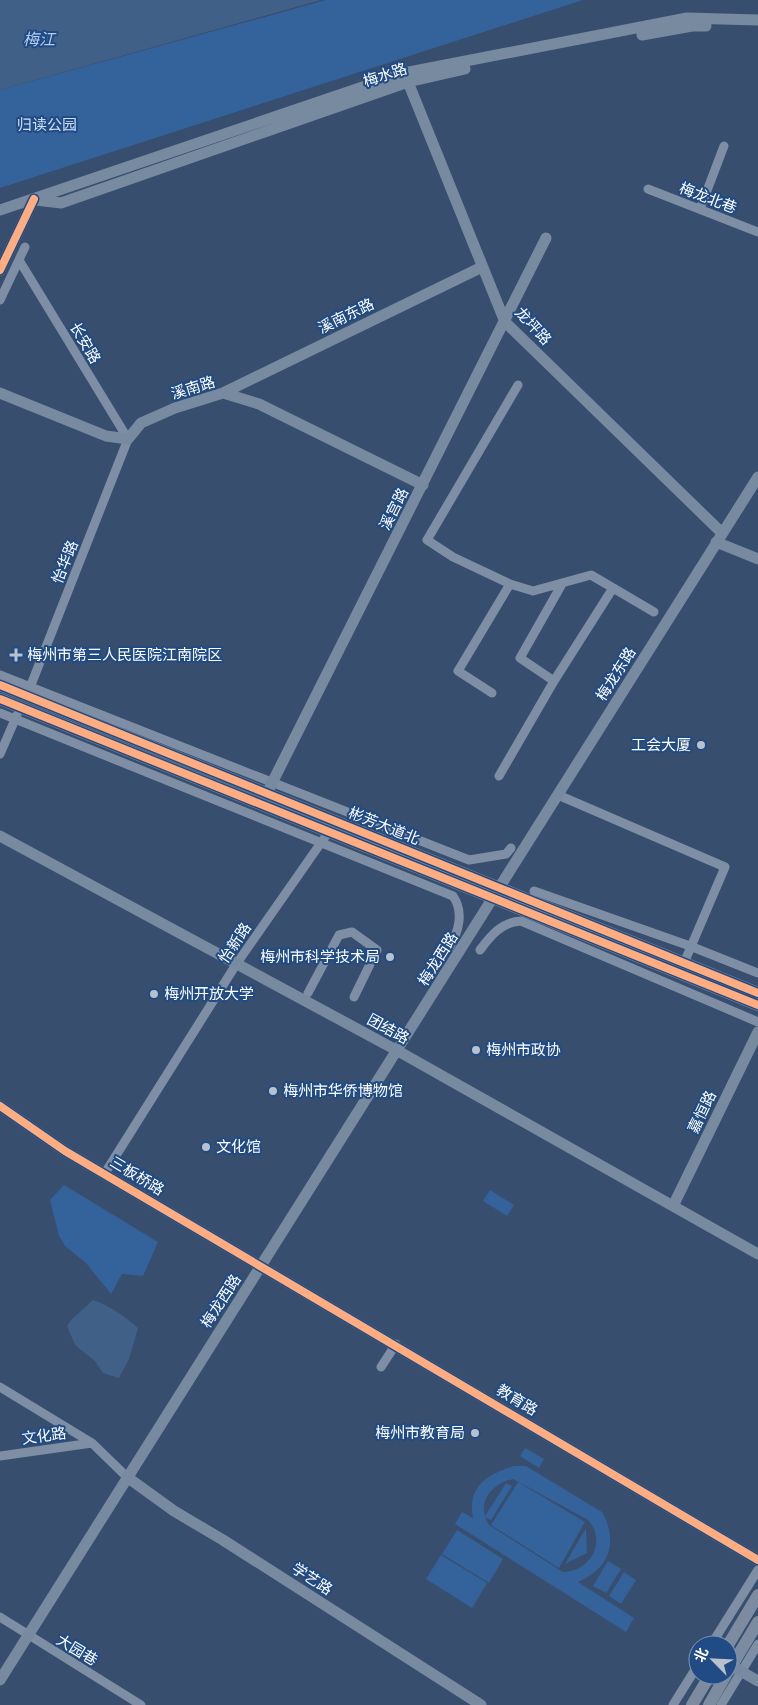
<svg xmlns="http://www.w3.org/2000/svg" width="758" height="1705" font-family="'Work Sans','Noto Sans SC',sans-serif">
<rect width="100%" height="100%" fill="#374e6e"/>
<path fill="#34629b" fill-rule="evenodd" d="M 326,0 L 583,0 L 0,188 L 0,90 Z
M 64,1185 L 158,1242 L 143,1276 L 122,1274 L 111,1294 L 86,1263 L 65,1246 L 59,1236 L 50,1200 Z
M 490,1190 L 514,1205 L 507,1216 L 483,1201 Z
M 525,1448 L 544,1459 L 539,1468 L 520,1456 Z
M 514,1466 L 526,1466 L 602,1512 C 619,1541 609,1570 578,1582 L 634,1618 L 626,1632 L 455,1524 L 462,1512 L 473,1518 C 467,1486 487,1475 514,1466 ZM 513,1479 L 588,1520 C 607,1541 591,1571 563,1572 L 489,1525 L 485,1517 L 491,1520 L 512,1486 L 506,1483 L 485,1516 C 480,1497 495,1483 513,1479 Z
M 518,1482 L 585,1522 L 559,1568 L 491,1525 Z
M 586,1528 L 587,1553 L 565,1564 Z
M 457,1530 L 503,1559 L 489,1583 L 442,1554 Z
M 441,1555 L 487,1583 L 472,1608 L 426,1579 Z
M 608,1561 L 621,1569 L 606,1593 L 593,1586 Z
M 624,1572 L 636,1580 L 621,1604 L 609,1596 Z"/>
<path fill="#416088" d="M 0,0 L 321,0 L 0,90 Z
M 93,1300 C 109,1305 126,1317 138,1328 L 129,1359 L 119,1378 L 103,1373 L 95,1361 L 75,1345 L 67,1326 L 71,1320 Z"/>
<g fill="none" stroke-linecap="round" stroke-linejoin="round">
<path stroke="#7e8ea4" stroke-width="9" d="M 648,189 L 758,232
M 700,209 L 724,146
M 19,260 L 128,439 L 29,690
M 0,300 L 25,247
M 510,584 L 453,557 L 427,540 L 518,385
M 0,675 L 469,860 L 506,854 L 511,848
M 554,681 L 520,658 L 562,584
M 492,693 L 458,671 L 510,584 L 533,591 L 591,575 L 654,612
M 0,713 L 453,896 C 464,912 459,932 449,948
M 0,754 L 17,715
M 499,776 L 554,681 L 613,588
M 558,795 L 725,867 L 684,963
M 534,891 L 690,946 L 758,973
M 480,950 C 491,935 502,922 521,921 L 758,1022
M 308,993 L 339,935 L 352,932 L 377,950 L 354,997
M 105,1173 L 237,963 L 325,837
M 381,1367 L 396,1344
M 0,1387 L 92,1443 L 127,1477
M 0,1456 L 92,1443
M 0,1617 L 141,1705
M 711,1645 L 758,1570
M 673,1705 L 698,1665
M 721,1705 L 758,1644"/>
<path stroke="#788aa0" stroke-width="11" d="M 642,35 L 692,26 L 706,26
M 408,82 L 505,322 L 722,533
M 36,200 L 61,203 L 408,82 L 465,69
M 0,210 L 404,73 L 687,18 L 758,20
M 0,270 L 34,199
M 0,393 L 106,436 L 128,439 L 141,423 L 175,408 L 223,393 L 259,404 L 423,485
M 223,393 L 482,267
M 716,542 L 758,559
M 267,793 L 546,238
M 0,836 L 398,1051 L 758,1254
M 0,1106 L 65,1151 L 758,1560
M 673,1206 L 758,1032
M 127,1477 L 174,1511 L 223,1540 L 481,1705
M 732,1666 L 758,1681
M 0,1680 L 758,477"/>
<path stroke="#7d8ba1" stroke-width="12" d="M 0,685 L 758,993
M 0,699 L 758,1005
M 728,1645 L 758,1595
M 728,1672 L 758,1622
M 692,1705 L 710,1675
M 709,1705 L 726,1675"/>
<defs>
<path id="cycleway" d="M 0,270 L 34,199
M 0,685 L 758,993
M 0,699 L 758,1005
M 0,1106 L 65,1151 L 758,1560"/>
</defs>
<use href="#cycleway" stroke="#204b84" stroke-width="11"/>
<use href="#cycleway" stroke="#ffac80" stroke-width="8"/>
</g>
<g fill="#b9c1cc" stroke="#204b84" stroke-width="2">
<path d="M13.5 647.5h5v5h5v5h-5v5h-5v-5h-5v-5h5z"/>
<circle cx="701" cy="745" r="5"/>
<circle cx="390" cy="957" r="5"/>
<circle cx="154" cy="994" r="5"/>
<circle cx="476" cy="1050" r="5"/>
<circle cx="273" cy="1091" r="5"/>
<circle cx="206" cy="1147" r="5"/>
<circle cx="475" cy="1433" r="5"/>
</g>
<g text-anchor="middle" stroke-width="4" stroke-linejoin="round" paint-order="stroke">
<g font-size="15" fill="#fff" stroke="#204b84">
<text transform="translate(385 75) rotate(-18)" y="5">梅水路</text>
<text transform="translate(708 198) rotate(21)" y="5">梅龙北巷</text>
<text transform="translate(346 316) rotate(-26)" y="5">溪南东路</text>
<text transform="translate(533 326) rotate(47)" y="5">龙坪路</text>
<text transform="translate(85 343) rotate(59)" y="5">长安路</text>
<text transform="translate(193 388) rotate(-17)" y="5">溪南路</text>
<text transform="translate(394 509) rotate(-63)" y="5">溪宫路</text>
<text transform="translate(65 562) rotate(-68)" y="5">怡华路</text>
<text transform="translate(616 674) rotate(-58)" y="5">梅龙东路</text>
<text transform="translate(384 826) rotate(22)" y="5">彬芳大道北</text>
<text transform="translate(235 943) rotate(-56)" y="5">怡新路</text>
<text transform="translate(438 959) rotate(-58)" y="5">梅龙西路</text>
<text transform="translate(388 1029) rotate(29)" y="5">团结路</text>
<text transform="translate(702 1112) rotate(-64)" y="5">嘉恒路</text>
<text transform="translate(137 1176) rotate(31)" y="5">三板桥路</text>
<text transform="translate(221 1301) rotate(-57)" y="5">梅龙西路</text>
<text transform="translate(517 1400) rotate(31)" y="5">教育路</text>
<text transform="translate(44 1436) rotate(-8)" y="5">文化路</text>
<text transform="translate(312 1579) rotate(33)" y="5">学艺路</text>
<text transform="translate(77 1650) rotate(31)" y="5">大园巷</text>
</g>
<g font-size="15" fill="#cde0f7" stroke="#204b84">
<text x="47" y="130">归读公园</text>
</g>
<g font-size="15" fill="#fff" stroke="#204b84" text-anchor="start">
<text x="27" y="660">梅州市第三人民医院江南院区</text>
<text x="691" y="750" text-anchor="end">工会大厦</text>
<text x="380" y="962" text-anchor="end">梅州市科学技术局</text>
<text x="164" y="999">梅州开放大学</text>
<text x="486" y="1055">梅州市政协</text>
<text x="283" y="1096">梅州市华侨博物馆</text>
<text x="216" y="1152">文化馆</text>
<text x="465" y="1438" text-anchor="end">梅州市教育局</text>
</g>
<g font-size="16" font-style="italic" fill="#b4cff1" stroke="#204b84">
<text x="39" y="45">梅江</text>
</g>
</g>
<g transform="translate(713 1660) rotate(294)"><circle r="24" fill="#204b84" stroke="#7993b5"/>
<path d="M0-4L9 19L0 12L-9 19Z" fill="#b9c1cc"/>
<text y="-8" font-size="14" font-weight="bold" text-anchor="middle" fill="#ffffff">北</text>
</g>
</svg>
